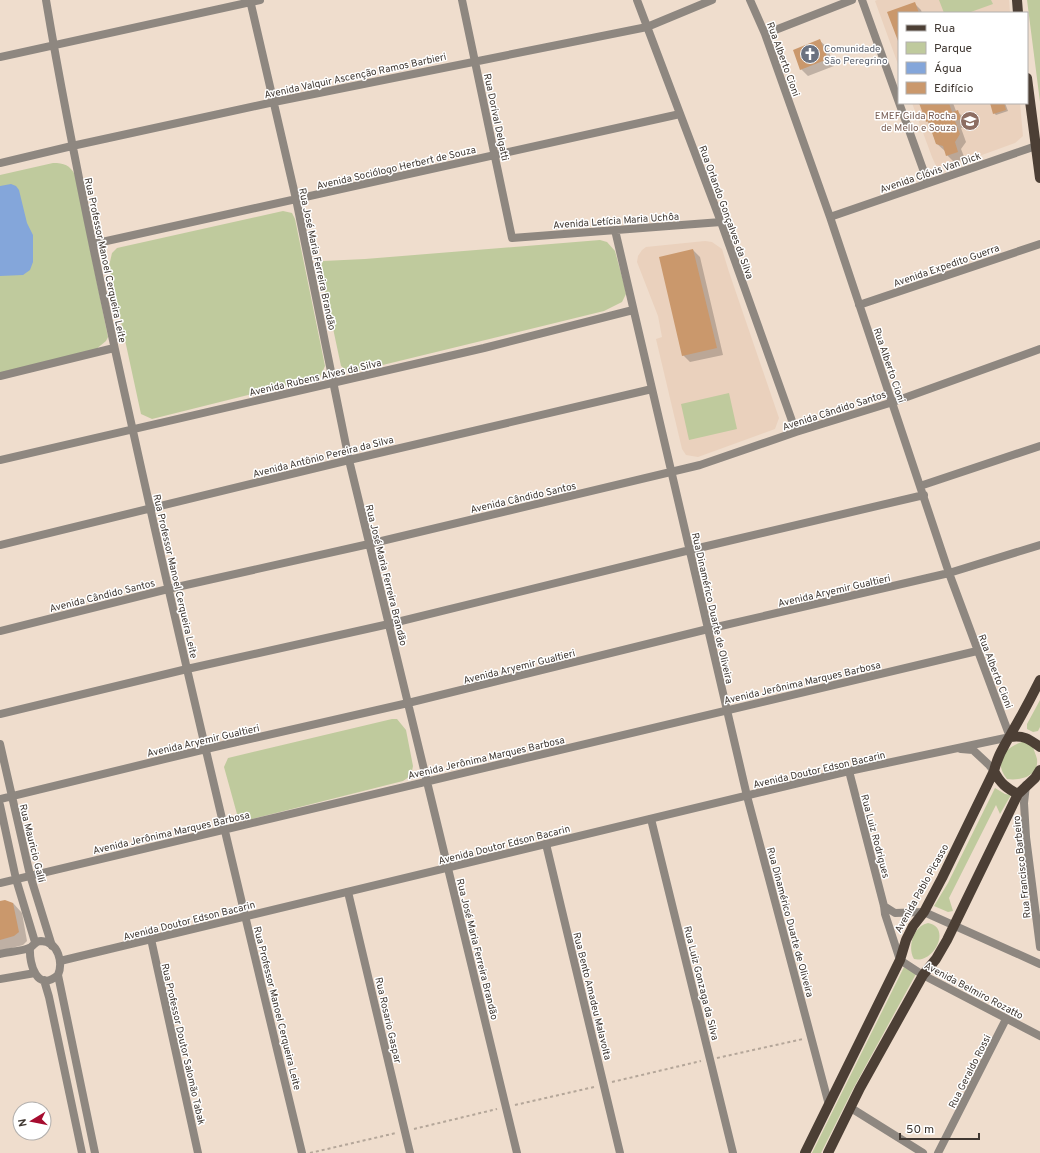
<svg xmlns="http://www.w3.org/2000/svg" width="1040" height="1153" font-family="Overpass,sans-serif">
<rect width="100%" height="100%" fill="#efddcd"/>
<path fill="#ead1bd" d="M 877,0 L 1009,0 L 1010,13 L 899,13 L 899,67 L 875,1 Z
M 912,103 L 1020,103 L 1023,136 L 1015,143 L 946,168 L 940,168 L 936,166 L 932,157 Z
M 705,241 L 712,242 L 722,249 L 729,272 L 779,418 L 775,429 L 698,457 L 686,455 L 682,449 L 656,339 L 662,337 L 658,316 L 637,262 L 638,256 L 642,250 L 646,247 Z"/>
<path fill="#bfca9d" d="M 939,0 L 991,0 L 993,4 L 968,13 L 944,13 Z
M 1027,0 L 1040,0 L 1040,102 Z
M 53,163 C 64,163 70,165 75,175 L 108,337 L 106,341 L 95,350 L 0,373 L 0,175 Z
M 283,211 L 292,213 L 295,219 L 325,366 L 320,377 L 152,419 L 141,414 L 109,266 L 112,253 L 117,248 Z
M 600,240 L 607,242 L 615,251 L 625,288 L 626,294 L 622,302 L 604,311 L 354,372 L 346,370 L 341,366 L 320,267 L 323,261 L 365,259 Z
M 729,393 L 737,429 L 689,440 L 681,404 Z
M 1040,700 L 1040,727 L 1038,731 L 1033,732 L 1027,729 L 1027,724 Z
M 392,719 L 397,719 L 406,730 L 413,766 L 412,771 L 409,777 L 403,781 L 248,820 L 241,818 L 237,814 L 224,767 L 228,758 Z
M 1025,741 L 1033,747 C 1034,751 1036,755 1037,759 C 1039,776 1021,781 1007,779 C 992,761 1006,746 1025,741 Z
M 995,788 L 1005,794 L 1011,795 L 1000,814 L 996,805 L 949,898 L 953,911 L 948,912 L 934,906 L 948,883 Z
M 928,923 C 952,927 934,964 914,959 C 907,948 913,926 928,923 Z
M 904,967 L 916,974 L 853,1089 L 821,1153 L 812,1153 Z"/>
<path fill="#84a6da" d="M 11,184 L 16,186 L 19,190 L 27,223 L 33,235 L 33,262 L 30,270 L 23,275 L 0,276 L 0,186 Z"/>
<path fill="#0003" d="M 914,3 L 921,10 L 922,13 L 899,13 L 899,42 L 889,13 Z
M 820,41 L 827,47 L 834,66 L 808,76 L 801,69 Z
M 920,103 L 953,103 L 956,111 L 957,111 L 964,118 L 967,126 L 961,128 L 966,142 L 961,149 L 965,159 L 954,162 L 947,155 L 945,151 L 936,143 L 930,125 L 927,121 Z
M 991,103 L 1005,103 L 1008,111 L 996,115 L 994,113 Z
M 693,250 L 700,257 L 723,355 L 690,362 L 683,355 Z
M 0,902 L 13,903 L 22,913 L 27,941 L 23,945 L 0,951 Z"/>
<path fill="#ca986c" d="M 915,2 L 919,13 L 899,13 L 899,41 L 898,41 L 887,12 Z
M 820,39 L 828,59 L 800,70 L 793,50 Z
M 919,103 L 949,103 L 952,112 L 958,110 L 961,119 L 955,121 L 960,134 L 955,142 L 958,152 L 946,156 L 943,146 L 936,144 L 928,121 L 926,122 Z
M 990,103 L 1004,103 L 1006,110 L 993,114 Z
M 693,249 L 717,348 L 682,356 L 659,257 Z
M 5,900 L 13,903 L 19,932 L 14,936 L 0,940 L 0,901 Z"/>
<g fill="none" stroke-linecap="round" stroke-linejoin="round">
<path stroke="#b4a699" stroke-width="2" stroke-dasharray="3 3" stroke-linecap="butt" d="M 717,1058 L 803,1039
M 612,1082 L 701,1061
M 515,1105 L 594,1087
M 414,1129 L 497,1109
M 310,1153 L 396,1133"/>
<path stroke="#8e8780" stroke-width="8" d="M 46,0 C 70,144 101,288 133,431 C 186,672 244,913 302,1153
M 250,0 L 296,199 L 349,460 L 517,1153
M 462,0 L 512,238 L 721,222
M 637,0 L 721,222 L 796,432
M 750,0 L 765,34 L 830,217 L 949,573 L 1010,737
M 862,0 L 928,183
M 765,34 L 852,0
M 0,57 L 260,0
M 0,163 L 72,146 L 274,102 L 647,27 L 712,0
M 830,217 L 1036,146
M 615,230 L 747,796 L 829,1105
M 93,244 L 680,114
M 859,305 L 1040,244
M 0,376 L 114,348
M 0,460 L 484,348 L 633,310
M 920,486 L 1040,446
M 0,545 L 349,460 L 652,389
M 0,631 L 168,589 L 369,544 L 700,465 L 796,432 L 893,402 L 1040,349
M 0,714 L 187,669 L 389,624 L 690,550 L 924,495
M 0,744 L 30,875 L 52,946
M 849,771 L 884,906 L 885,914 L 900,960
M 1026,785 L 1024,803 L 1026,837 L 1040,947
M 0,799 L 206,749 L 408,703 L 708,629 L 949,573 L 1040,545
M 0,805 L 16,879 L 35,942
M 651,819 L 733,1153
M 546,844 L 620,1153
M 0,883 L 977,651
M 348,892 L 410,1153
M 884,906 L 895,913 L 924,912
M 151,939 L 198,1153
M 851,1108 L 923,1153
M 938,1153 L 1006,1019"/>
<path stroke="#8e8780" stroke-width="8" d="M 961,749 L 973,750 L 988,764 L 994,771
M 924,912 L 1040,964
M 0,954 C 7,952 25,951 31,947 C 35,944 36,941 41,941 C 59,942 63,963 58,975 C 37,993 29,964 30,948
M 900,960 L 923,975 L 1040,1036
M 60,961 L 849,771 L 1010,737
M 58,975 L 95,1153
M 0,979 L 35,973
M 44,980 L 49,997 L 82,1153"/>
<path stroke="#4c3f35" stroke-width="10" d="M 1017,0 L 1018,13
M 1027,78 L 1040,178
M 1010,737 C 1024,735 1029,739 1040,747
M 994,771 C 1000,783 1006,788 1018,794
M 805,1153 L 900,960 L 906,940 L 913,926 L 924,912 L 942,878 L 994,771 C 998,754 1004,747 1012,732 C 1022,715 1031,698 1040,680
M 828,1153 L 860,1088 L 923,975 L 936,959 L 947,940 L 1018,794 L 1035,778 L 1040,770"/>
</g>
<defs>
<symbol id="church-disc" viewBox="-11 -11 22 22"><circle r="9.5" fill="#6b7280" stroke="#fff"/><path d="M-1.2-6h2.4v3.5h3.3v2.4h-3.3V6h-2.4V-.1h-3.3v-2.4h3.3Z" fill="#fff"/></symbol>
<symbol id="school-disc" viewBox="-11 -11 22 22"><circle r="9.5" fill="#8d6e63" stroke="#fff"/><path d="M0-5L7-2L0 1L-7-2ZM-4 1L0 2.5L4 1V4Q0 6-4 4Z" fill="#fff"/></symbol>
</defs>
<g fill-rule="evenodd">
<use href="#church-disc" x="799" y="43" width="22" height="22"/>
<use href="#school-disc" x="959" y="110" width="22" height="22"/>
</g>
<g text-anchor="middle" stroke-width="3" stroke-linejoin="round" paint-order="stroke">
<g font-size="10" fill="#5b616d" stroke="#fff" text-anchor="start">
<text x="824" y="52">Comunidade<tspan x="824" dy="12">São Peregrino</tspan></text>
</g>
<g font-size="10" fill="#3f3731" stroke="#fff">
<text transform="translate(784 59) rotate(70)" y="4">Rua Alberto Cioni</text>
<text transform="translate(355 75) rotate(-12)" y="4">Avenida Valquir Ascenção Ramos Barbieri</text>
<text transform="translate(497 117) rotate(78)" y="4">Rua Dorival Delgatti</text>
<text transform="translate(396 167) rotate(-13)" y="4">Avenida Sociólogo Herbert de Souza</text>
<text transform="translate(930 172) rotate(-19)" y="4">Avenida Clóvis Van Dick</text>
<text transform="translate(727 212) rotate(70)" y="4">Rua Orlando Gonçalves da Silva</text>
<text transform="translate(616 220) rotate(-4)" y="4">Avenida Letícia Maria Uchôa</text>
<text transform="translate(318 259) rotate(78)" y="4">Rua José Maria Ferreira Brandão</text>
<text transform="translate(106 260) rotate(78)" y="4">Rua Professor Manoel Cerqueira Leite</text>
<text transform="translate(946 265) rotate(-19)" y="4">Avenida Expedito Guerra</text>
<text transform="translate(890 365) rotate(71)" y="4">Rua Alberto Cioni</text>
<text transform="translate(315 377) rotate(-13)" y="4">Avenida Rubens Alves da Silva</text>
<text transform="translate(834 410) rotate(-18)" y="4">Avenida Cândido Santos</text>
<text transform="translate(323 456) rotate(-14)" y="4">Avenida Antônio Pereira da Silva</text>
<text transform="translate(523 497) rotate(-13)" y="4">Avenida Cândido Santos</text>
<text transform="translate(387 575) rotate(76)" y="4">Rua José Maria Ferreira Brandão</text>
<text transform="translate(176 576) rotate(77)" y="4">Rua Professor Manoel Cerqueira Leite</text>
<text transform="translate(834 590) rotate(-13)" y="4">Avenida Aryemir Gualtieri</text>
<text transform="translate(102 595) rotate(-14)" y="4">Avenida Cândido Santos</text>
<text transform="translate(713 608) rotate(77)" y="4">Rua Dinamérico Duarte de Oliveira</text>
<text transform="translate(519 666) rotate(-14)" y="4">Avenida Aryemir Gualtieri</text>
<text transform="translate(996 671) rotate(69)" y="4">Rua Alberto Cioni</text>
<text transform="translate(802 682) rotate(-13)" y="4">Avenida Jerônima Marques Barbosa</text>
<text transform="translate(203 740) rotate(-13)" y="4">Avenida Aryemir Gualtieri</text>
<text transform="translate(486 757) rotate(-13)" y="4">Avenida Jerônima Marques Barbosa</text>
<text transform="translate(819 769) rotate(-13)" y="4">Avenida Doutor Edson Bacarin</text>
<text transform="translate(171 832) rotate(-13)" y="4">Avenida Jerônima Marques Barbosa</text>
<text transform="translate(876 836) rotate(75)" y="4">Rua Luiz Rodrigues</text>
<text transform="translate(33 843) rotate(76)" y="4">Rua Mauricio Galli</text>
<text transform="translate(504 844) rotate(-14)" y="4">Avenida Doutor Edson Bacarin</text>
<text transform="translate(1021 867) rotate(-96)" y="4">Rua Francisco Barbeiro</text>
<text transform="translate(921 888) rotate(-61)" y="4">Avenida Pablo Picasso</text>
<text transform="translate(189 920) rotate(-14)" y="4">Avenida Doutor Edson Bacarin</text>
<text transform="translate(791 922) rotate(75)" y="4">Rua Dinamérico Duarte de Oliveira</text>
<text transform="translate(478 949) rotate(76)" y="4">Rua José Maria Ferreira Brandão</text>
<text transform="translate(702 983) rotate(76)" y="4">Rua Luiz Gonzaga da Silva</text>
<text transform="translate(974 990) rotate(28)" y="4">Avenida Belmiro Rozatto</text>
<text transform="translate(593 996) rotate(76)" y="4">Rua Bento Amadeu Malavolta</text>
<text transform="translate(278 1008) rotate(76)" y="4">Rua Professor Manoel Cerqueira Leite</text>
<text transform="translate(389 1020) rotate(77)" y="4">Rua Rosario Gaspar</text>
<text transform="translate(184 1044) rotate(77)" y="4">Rua Professor Doutor Salomão Tabak</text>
<text transform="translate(969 1071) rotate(-63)" y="4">Rua Geraldo Rossi</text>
</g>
<g font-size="10" fill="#785e54" stroke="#fff" text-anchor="end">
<text x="956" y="119">EMEF Gilda Rocha<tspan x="956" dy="12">de Mello e Souza</tspan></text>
</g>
</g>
<rect x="898" y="12" width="130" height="92" fill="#ffffff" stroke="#b2afad"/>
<rect x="906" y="25" width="20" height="6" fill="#4c3f35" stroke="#b2afad"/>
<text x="934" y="32" font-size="12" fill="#3f3731">Rua</text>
<rect x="906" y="42" width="20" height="12" fill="#bfca9d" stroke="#b2afad"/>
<text x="934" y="52" font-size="12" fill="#3f3731">Parque</text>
<rect x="906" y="62" width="20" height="12" fill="#84a6da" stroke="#b2afad"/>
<text x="934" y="72" font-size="12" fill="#3f3731">Água</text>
<rect x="906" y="82" width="20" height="12" fill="#ca986c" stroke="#b2afad"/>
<text x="934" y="92" font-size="12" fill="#3f3731">Edifício</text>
<g transform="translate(32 1121) rotate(260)"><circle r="19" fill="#ffffff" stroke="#b2afad"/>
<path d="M0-3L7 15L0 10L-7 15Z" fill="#a60c2f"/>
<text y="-6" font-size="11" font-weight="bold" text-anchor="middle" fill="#3f3731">N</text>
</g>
<path d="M900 1133v6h79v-6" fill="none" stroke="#3f3731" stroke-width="2"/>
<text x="906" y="1133" font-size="12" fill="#3f3731" stroke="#ffffff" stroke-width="3" paint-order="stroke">50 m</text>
</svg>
